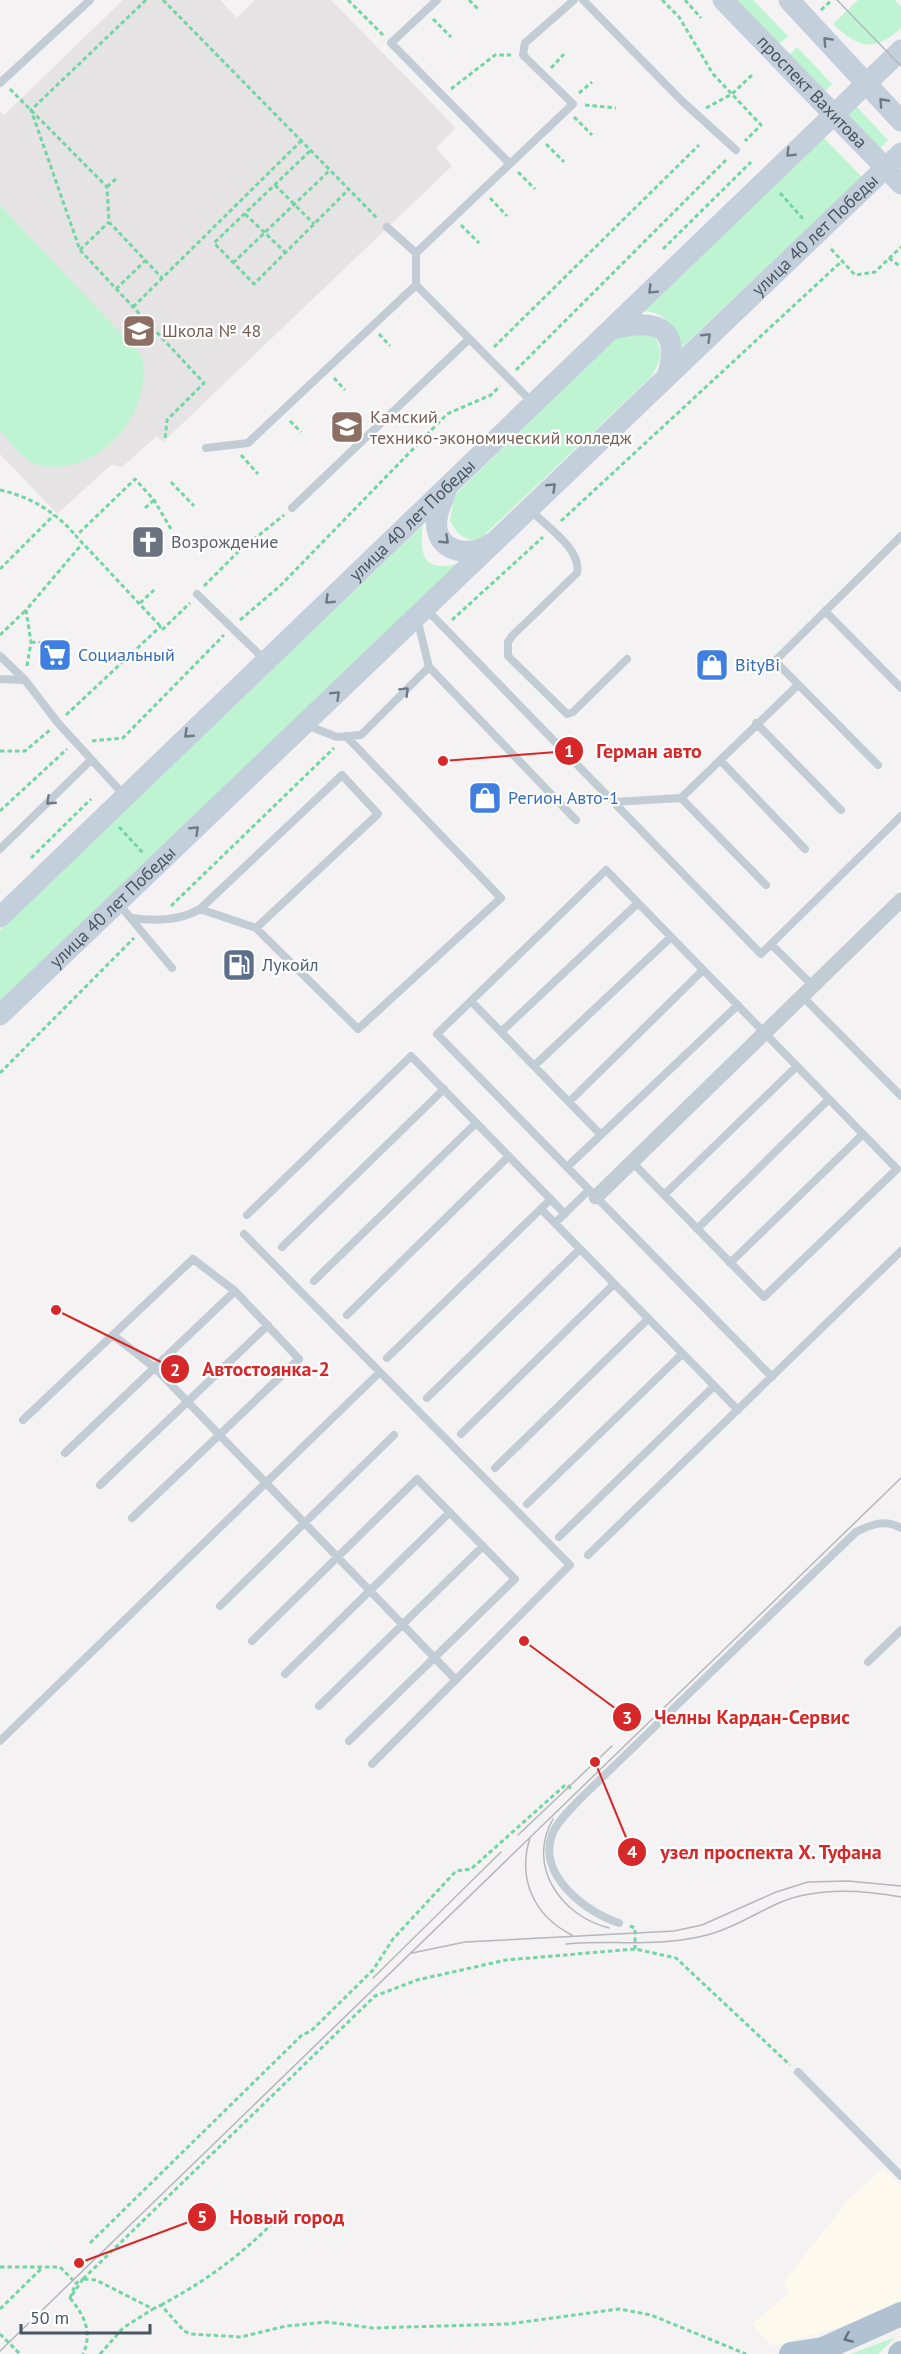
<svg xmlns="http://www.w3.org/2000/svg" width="901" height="2354" font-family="'PT Sans',sans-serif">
<rect width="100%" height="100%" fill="#f4f2f2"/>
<path fill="#fef9ed" d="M 883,2168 L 899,2184 L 901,2183 L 901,2301 L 853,2323 L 772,2346 L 752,2324 L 790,2292 L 783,2283 L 848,2200 Z"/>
<path fill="#e5e3e4" d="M 123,0 L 220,0 L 237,18 L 255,0 L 331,0 L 456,128 L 436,148 L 452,166 L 163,442 L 157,436 L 122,467 L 111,465 L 57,514 L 0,454 L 0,112 L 4,115 Z"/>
<path fill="#bff4d3" d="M 738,0 L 753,0 L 788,36 L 779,44 Z
M 858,0 L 895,0 L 901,6 L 901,28 C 873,53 859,48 833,24 Z
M 797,47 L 832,84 L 824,92 L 789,55 Z
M 857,107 L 888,140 L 879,149 L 848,115 Z
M 822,136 L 862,177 L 681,348 C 677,327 666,313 644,311 Z
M 0,205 L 142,356 C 151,404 117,454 70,465 C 56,468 41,468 29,461 C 18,454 9,440 0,431 Z
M 629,332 L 654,336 C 665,352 660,363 650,378 L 479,540 C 464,541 457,534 450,521 L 454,496 L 616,337 Z
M 423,525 C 419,557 424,573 460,563 L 0,1001 L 0,930 Z
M 896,2337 L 878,2354 L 850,2354 Z"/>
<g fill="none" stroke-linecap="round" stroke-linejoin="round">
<path stroke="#73d5a4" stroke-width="3" stroke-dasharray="4.5 3" stroke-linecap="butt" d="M 146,0 L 31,110 L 80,250 L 204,383 L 167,420 L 165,440
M 163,0 L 378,219
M 348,0 L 383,35
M 469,0 L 479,10
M 662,0 L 679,17 L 713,74 L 761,125 L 745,141
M 685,0 L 701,18
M 821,10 L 832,0
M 433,19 L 451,37
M 551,68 L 564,54
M 10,89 L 107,187 L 109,222 L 162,278
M 451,89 L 495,55 L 511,55
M 579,93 L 592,82
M 585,105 L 616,108
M 706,108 L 732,94 L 753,74
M 574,117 L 592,135
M 546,144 L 564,162
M 310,151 L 214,243 L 254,284 L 348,190
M 518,172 L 535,189
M 275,185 L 314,224
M 107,187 L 118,177
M 780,193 L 805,221
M 490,198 L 507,216
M 245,214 L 285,252
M 461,225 L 479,243
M 663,249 L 751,162
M 831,249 L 855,275 L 875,272 L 901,247
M 80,250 L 109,222
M 889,258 L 901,267
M 233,263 L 329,171
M 116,289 L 145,261
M 133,307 L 300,142
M 379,334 L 390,346
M 494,347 L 699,145
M 516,370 L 727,159
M 334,378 L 345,390
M 290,421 L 301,432
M 241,455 L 258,474
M 171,482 L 194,506
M 0,490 C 31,497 56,512 76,536
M 145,508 L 154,500
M 561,521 L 842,261
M 171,529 L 154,500 L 135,479 L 76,536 L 163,629 L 190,603
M 0,569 L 54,515
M 204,586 L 239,551 L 284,515
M 140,603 L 154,590
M 240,620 L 280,586 L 447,414 L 491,395 L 500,386
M 452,620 L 543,537
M 0,635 L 26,610
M 31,642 L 47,643
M 27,666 L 31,642 L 26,610 L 82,544
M 66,715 L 161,626
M 92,741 L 123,738 L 224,635
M 0,751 L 25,751 L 50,730
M 0,811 L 67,749
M 119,827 L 143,853
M 31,858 L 91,799
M 171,906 L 334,748
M 0,1073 L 134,938
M 630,1926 L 635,1928 L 635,1949
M 90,2243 L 302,2035 L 311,2031 L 373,1970 L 393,1939 L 456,1871 L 471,1869 L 564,1786 L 568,1785 L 572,1791
M 0,2267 L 60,2267 L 76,2283
M 83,2279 L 375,1996 L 417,1980 L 506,1960 L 635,1949 L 676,1958 L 790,2065
M 83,2279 L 70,2298 L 76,2283 Z
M 84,2279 L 96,2280 L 153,2309 L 161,2305 L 184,2331 L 191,2334 L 241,2337 L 286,2326 L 327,2322 L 373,2328 L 508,2324 L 619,2309 L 651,2315 L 746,2354
M 70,2298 C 84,2315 93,2332 83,2354
M 161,2305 C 210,2279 248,2250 285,2210
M 0,2309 L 43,2267
M 100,2354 L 123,2328 L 153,2309"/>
<path stroke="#c2ccd4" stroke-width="8" d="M 437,0 L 391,43 L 510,164
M 583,0 L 682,101 L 736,150
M 0,83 L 90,0
M 387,227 L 416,253
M 416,285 L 533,403
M 206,448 L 248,443 L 416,285 L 416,253 L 573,104 L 523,55 L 525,43 L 574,0
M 292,508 L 468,340
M 530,510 C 546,526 582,549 577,573 L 512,636 L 508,642 L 508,656 L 567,714 L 573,712 L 627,659
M 197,594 L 265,660
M 427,610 L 761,954 L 901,816
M 825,611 L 901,688
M 0,656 L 25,680 L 58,723 L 124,795
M 429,667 L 576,820
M 0,679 L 25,680
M 756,723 L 841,810
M 306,725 L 337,737 L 361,735 L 429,667 L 417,618
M 720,760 L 805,849
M 878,765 L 775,661 L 901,536
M 681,798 L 766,885
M 613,802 L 681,798 L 798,685
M 0,849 L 91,760
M 118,903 L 172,968
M 132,918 C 154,921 180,921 200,909 L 342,775 L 378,814 L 256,928 L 200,909
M 256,928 L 358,1029 L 501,898 L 346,736
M 771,944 L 813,986
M 802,996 L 901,1096
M 471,1001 L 601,1135
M 501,1032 L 638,903
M 534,1066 L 671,937
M 569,1102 L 703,970
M 632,1162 L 764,1297 L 897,1169 L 606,870 L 437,1034 L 772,1377
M 567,1167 L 738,1005
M 664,1195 L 797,1066
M 541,1209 L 738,1410
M 247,1215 L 411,1056 L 565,1214
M 555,1223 L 589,1190
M 697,1229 L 829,1099
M 244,1234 L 570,1565 L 372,1764
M 282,1247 L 444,1089
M 730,1263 L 863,1134
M 314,1281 L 476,1123
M 347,1315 L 509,1156
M 113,1335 L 155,1368 L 456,1680
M 387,1358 L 551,1199
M 427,1398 L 580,1249
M 23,1420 L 193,1259 L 235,1291 L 299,1359 L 132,1518
M 461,1434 L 614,1284
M 65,1453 L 235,1291
M 495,1468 L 648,1319
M 100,1485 L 268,1325
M 527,1504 L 682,1354
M 559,1537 L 714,1386
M 588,1555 L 901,1251
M 220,1606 L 394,1435
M 252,1641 L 417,1479 L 515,1579 L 349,1741
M 868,1662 L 901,1630
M 285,1674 L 450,1512
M 319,1706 L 483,1546
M 0,1741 L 380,1372
M 619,1923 C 587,1913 537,1875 552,1835 C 556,1822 572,1808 581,1798 L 856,1532 C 872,1524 885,1519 901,1528
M 798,2072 L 901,2176"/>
<path stroke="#c2ccd4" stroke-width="15" d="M 596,1197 L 901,900"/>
<g stroke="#c4cfdc" stroke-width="21">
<path id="s1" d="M 723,0 L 901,184"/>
<path d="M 789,0 L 901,121"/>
<path d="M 613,329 C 654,319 681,324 668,374"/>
<path d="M 446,491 C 442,503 433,519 438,533 C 445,555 475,555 490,544"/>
<path id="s2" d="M 0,917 L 901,50"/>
<path id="s3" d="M 0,1015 L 901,153"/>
</g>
<path stroke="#b0c2d2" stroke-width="24" d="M 791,2354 L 823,2349 L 901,2314
M 900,2354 L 901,2353"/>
<path stroke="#b4b7bd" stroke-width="1.5" d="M 837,0 L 901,66
M 553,1819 C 526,1866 561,1916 609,1928
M 518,1835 L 612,1746
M 530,1838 C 517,1879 534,1916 572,1935
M 566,1944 C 611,1940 658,1947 703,1936 C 730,1930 754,1914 779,1903 C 816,1887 862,1890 901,1897
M 412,1953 L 465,1942 L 674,1931 L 702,1925 L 776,1892 L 808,1882 L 848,1881 L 901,1886
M 373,1978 L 501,1852
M 0,2351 L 901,1478"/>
<path stroke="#73d5a4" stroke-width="3" stroke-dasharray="4.5 3" stroke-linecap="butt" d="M 0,2334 L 20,2354"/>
</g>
<defs><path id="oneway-chevron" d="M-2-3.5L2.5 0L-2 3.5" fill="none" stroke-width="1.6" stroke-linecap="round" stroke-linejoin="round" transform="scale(1.5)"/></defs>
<g stroke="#6d7a86">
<use href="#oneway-chevron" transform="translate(827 41) rotate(-133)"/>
<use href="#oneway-chevron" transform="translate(883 102) rotate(-132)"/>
<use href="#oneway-chevron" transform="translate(790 153) rotate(136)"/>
<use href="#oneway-chevron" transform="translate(652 290) rotate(135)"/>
<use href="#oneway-chevron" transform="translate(707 337) rotate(-44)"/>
<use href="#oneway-chevron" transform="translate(552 487) rotate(-44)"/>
<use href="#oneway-chevron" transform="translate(445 540) rotate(43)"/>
<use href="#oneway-chevron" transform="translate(329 600) rotate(136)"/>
<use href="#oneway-chevron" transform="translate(336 695) rotate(-44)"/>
<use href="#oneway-chevron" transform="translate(188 734) rotate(137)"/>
<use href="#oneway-chevron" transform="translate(195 830) rotate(-44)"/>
</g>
<g stroke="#6d7984">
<use href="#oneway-chevron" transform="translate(405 691) rotate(-45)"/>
<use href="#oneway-chevron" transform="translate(50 801) rotate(137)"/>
</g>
<use stroke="#62717d" href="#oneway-chevron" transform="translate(848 2338) rotate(156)"/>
<defs>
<symbol id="school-square" viewBox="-11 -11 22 22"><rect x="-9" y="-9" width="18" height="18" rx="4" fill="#8d6e63" stroke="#fff"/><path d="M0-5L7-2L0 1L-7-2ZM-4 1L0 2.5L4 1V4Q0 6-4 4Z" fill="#fff"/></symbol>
<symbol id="university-square" viewBox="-11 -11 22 22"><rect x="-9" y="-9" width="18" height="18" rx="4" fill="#8d6e63" stroke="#fff"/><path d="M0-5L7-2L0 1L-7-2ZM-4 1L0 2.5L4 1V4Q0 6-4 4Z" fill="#fff"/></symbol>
<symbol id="church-square" viewBox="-11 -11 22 22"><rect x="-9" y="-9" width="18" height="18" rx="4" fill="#6b7280" stroke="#fff"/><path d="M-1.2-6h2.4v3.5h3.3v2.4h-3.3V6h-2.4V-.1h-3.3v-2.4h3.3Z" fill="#fff"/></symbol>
<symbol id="supermarket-square" viewBox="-11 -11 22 22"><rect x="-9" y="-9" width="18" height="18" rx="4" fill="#3f7fe0" stroke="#fff"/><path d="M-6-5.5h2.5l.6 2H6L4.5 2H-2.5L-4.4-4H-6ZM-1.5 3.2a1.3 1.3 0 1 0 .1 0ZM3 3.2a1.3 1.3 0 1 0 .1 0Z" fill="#fff"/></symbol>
<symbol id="shop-square" viewBox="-11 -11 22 22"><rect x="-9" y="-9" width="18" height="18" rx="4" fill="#3f7fe0" stroke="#fff"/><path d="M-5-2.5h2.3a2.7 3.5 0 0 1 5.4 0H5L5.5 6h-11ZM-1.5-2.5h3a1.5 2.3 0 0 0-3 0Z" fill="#fff"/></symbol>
<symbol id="fuel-square" viewBox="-11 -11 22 22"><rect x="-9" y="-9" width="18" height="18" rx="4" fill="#5c6f8a" stroke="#fff"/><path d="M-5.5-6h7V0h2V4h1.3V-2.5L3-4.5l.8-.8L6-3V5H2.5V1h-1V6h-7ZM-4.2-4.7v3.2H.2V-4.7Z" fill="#fff"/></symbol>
</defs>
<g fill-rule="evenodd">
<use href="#school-square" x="120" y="312" width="38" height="38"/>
<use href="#university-square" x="328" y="408" width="38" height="38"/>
<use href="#church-square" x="129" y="523" width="38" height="38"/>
<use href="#supermarket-square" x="36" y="636" width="38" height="38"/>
<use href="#shop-square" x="693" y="646" width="38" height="38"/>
<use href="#shop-square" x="466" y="779" width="38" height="38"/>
<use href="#fuel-square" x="220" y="946" width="38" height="38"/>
</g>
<g text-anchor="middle" stroke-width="4.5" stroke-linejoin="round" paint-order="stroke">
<g font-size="18" fill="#485661" stroke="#fff">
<text dy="6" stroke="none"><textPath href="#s1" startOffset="128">проспект Вахитова</textPath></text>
<text dy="6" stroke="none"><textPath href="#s3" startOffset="1128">улица 40 лет Победы</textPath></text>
<text dy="6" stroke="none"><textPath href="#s2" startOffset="572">улица 40 лет Победы</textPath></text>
<text dy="6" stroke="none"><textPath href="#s3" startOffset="156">улица 40 лет Победы</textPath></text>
</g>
<g font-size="18" fill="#785e54" stroke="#fff" text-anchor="start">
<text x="162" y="337">Школа № 48</text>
<text x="370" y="423">Камский<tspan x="370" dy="21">технико-экономический колледж</tspan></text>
</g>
<g font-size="18" fill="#5b616d" stroke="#fff" text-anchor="start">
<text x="171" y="548">Возрождение</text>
</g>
<g font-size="18" fill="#366cbe" stroke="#fff" text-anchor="start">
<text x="78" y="661">Социальный</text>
<text x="735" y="671">BityBi</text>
<text x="508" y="804">Регион Авто-1</text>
</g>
<g font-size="18" fill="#4e5e75" stroke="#fff" text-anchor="start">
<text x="262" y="971">Лукойл</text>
</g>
</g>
<path fill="none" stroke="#d62828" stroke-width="2" d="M443 761L569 751M56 1310L175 1369M524 1641L627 1717M595 1762L632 1852M79 2263L202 2217"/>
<g fill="#d62828" stroke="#fff" stroke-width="2">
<circle cx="443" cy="761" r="6"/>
<circle cx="56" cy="1310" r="6"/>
<circle cx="524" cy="1641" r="6"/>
<circle cx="595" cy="1762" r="6"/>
<circle cx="79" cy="2263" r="6"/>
<circle cx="569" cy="751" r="15"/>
<circle cx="175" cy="1369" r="15"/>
<circle cx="627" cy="1717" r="15"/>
<circle cx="632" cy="1852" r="15"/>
<circle cx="202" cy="2217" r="15"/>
</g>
<g font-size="18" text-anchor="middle" font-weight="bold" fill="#fff">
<text x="569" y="757">1</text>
<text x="175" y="1376">2</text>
<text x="627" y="1724">3</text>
<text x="632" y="1858">4</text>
<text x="202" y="2223">5</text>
</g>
<g font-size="20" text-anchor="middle" font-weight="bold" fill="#d62828" stroke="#fff" stroke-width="4.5" stroke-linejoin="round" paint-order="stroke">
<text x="649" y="758">Герман авто</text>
<text x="266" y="1376">Автостоянка-2</text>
<text x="752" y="1724">Челны Кардан-Сервис</text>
<text x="771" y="1859">узел проспекта Х. Туфана</text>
<text x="287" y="2224">Новый город</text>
</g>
<path d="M21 2324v9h129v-9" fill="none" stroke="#485661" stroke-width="3"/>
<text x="30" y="2324" font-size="18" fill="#485661" stroke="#ffffff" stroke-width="4.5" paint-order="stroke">50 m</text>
</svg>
